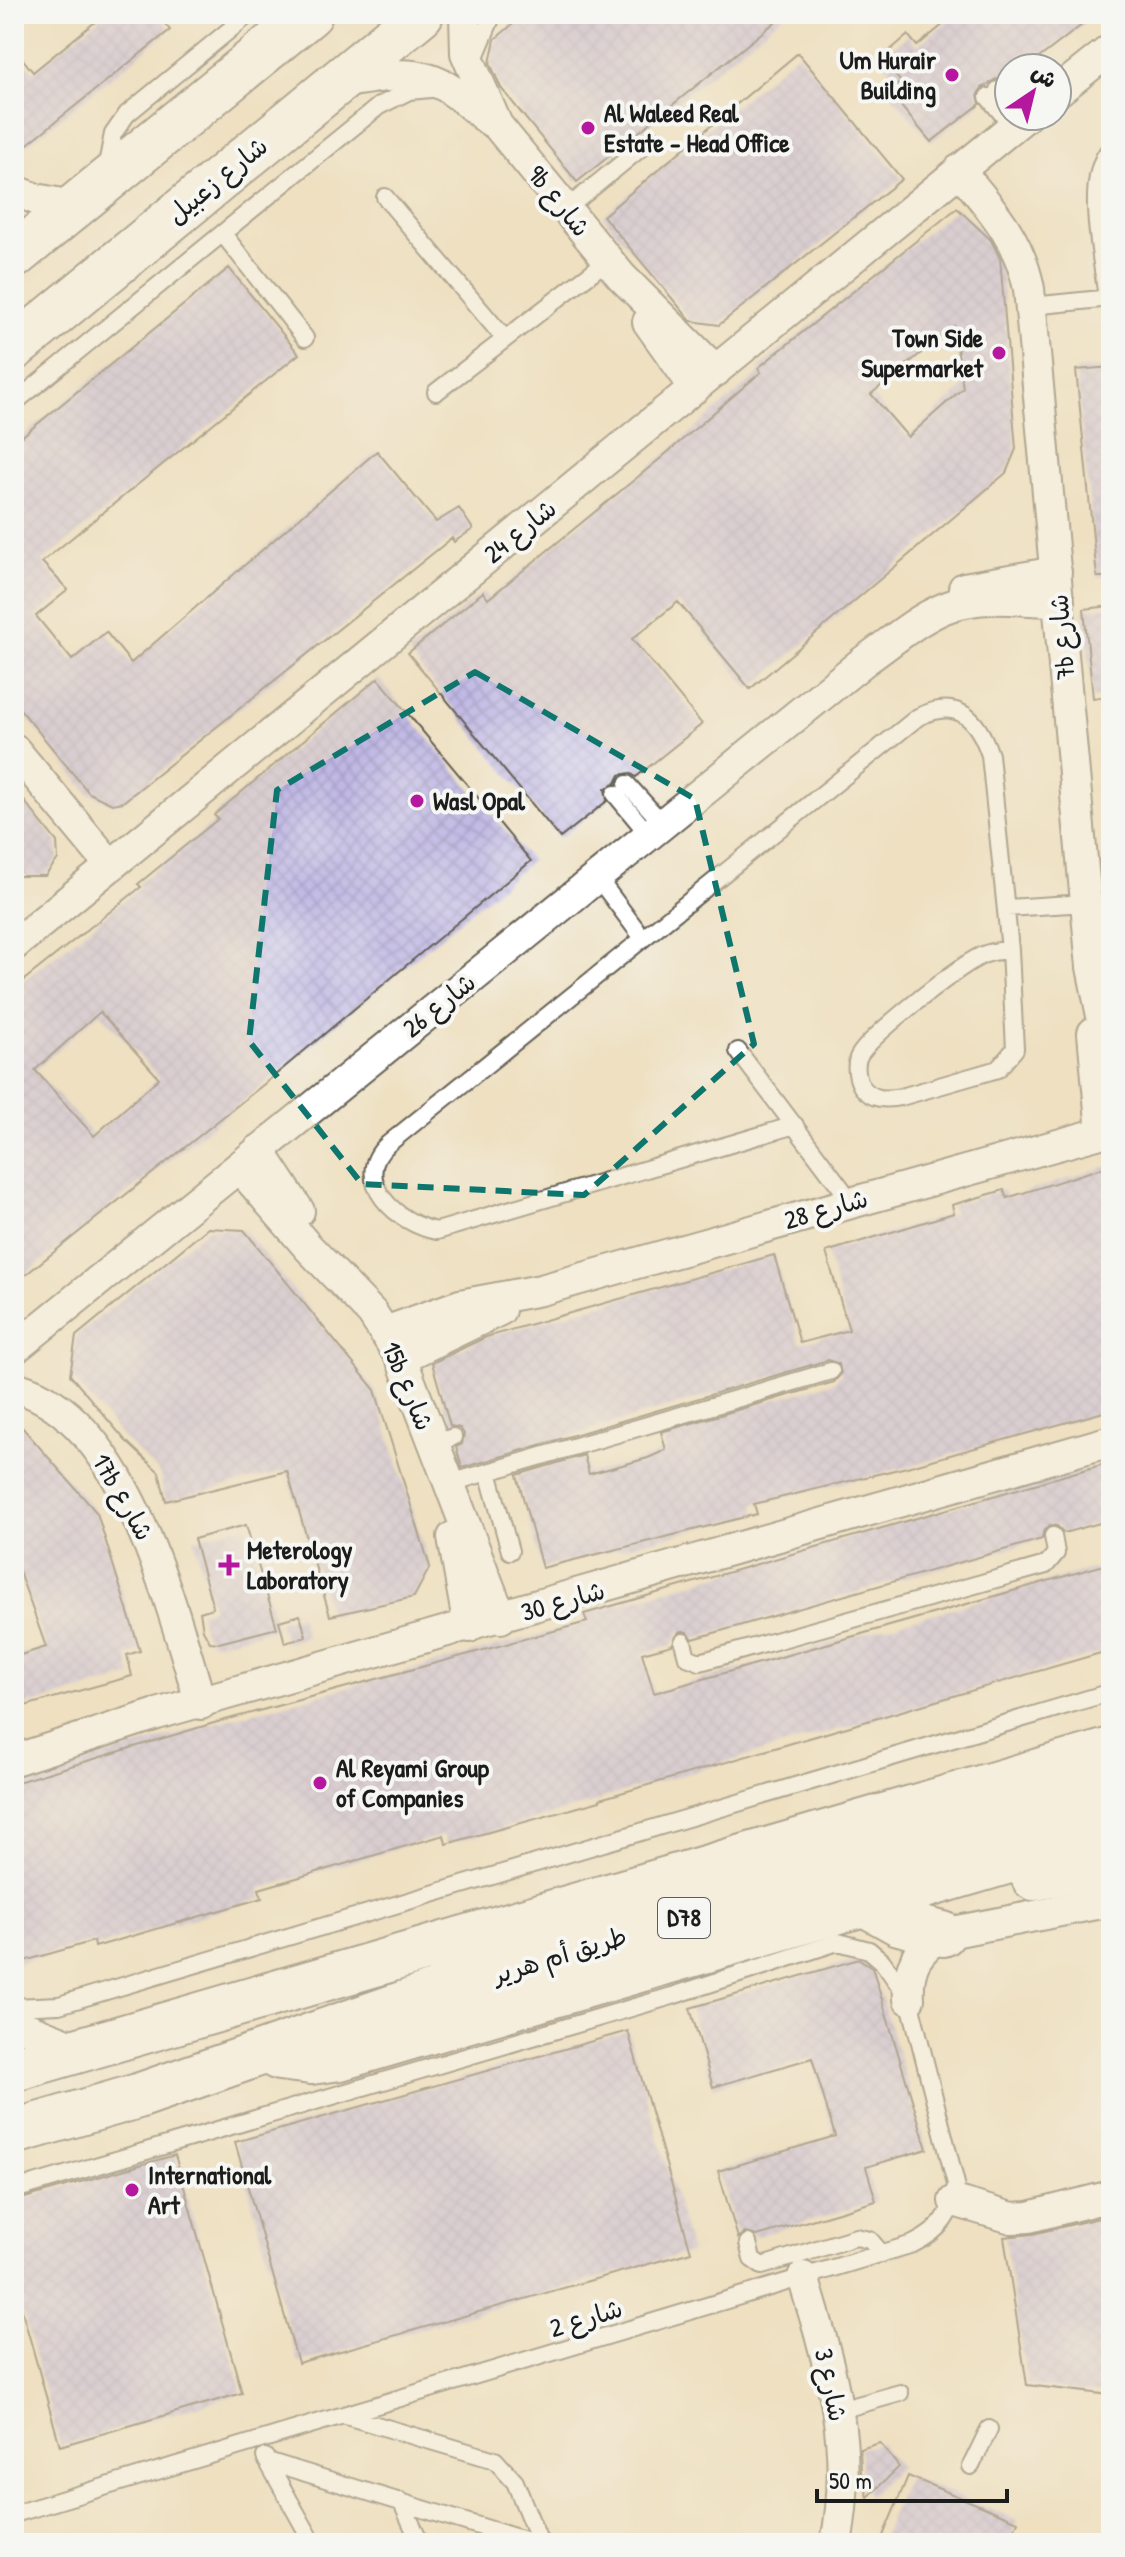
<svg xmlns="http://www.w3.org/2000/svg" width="1125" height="2557" font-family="'Patrick Hand','Playpen Sans Arabic',sans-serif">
<defs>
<pattern id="building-cross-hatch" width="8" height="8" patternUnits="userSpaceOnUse" patternTransform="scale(2)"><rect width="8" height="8" fill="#bfb7e4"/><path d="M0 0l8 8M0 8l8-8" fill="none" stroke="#a49dc3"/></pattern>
</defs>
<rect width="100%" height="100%" fill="#f6f6f2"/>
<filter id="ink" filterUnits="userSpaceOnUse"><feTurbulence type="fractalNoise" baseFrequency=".0125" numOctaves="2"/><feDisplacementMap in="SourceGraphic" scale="16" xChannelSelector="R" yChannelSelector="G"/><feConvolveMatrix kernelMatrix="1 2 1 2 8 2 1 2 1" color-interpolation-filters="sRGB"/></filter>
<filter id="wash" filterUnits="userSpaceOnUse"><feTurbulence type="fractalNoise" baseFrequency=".006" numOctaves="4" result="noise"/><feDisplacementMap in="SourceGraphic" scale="32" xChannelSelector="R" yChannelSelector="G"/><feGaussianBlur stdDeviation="1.8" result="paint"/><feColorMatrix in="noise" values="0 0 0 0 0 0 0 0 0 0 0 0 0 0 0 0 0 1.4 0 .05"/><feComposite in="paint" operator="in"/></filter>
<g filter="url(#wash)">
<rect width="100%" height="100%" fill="#eee0c1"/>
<g id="blocks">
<path fill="url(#building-cross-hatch)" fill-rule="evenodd" d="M 105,14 L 157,14 L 170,30 L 14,155 L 14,48 L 33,72 Z
M 525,14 L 785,14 L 577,182 L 501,88 L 490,63 L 495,39 Z
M 956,14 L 1096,14 L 1026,68 L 1009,68 L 1007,83 L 996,79 L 982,88 L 978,94 L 980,104 L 931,142 L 889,92 L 901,82 L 881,58 L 908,35 L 917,46 Z
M 798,53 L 902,179 L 719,325 L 691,321 L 603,216 Z
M 957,208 L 991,240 L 1000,258 L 1016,449 L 1006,473 L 750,689 L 678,602 L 632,639 L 702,724 L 636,777 L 630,773 L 620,775 L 616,783 L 605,789 L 607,801 L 560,838 L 408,653 L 483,592 L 488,599 L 661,458 L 761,372 L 758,368 ZM 954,326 L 963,388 L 908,437 L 871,394 Z
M 229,268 L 299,354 L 42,562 L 68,590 L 36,616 L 72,660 L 106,632 L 131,663 L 377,451 L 436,522 L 459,508 L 473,529 L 454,542 L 452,538 L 123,802 L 112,804 L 89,793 L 14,702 L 14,443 Z
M 1111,367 L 1111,577 L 1097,577 L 1076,370 Z
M 1111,606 L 1111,696 L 1093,698 L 1084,609 Z
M 378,678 L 531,861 L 274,1076 L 14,1284 L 14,988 L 141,887 L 138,884 L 218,819 L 214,815 ZM 100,1012 L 159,1078 L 94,1136 L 35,1070 Z
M 14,788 L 57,842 L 58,859 L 45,876 L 14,876 Z
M 1111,1165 L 1111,1410 L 907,1467 L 754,1504 L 757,1514 L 542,1568 L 517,1475 L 584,1455 L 589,1474 L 648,1458 L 666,1450 L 661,1432 L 834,1382 L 841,1374 L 839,1364 L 828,1360 L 462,1468 L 456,1447 L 462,1444 L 464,1434 L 460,1428 L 450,1426 L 432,1363 L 486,1337 L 774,1255 L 800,1343 L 849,1330 L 826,1252 L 954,1213 L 952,1205 L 1004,1190 L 1007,1198 Z
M 208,1228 L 244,1230 L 375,1390 L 430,1567 L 414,1597 L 330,1616 L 287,1471 L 166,1501 L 159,1472 L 125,1440 L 70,1375 L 76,1336 Z
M 14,1418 L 97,1513 L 140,1651 L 127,1655 L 132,1676 L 14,1709 L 14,1657 L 46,1647 L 14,1557 Z
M 1111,1462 L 1111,1520 L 1064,1533 L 1057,1526 L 1050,1525 L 1043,1532 L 1042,1539 L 693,1639 L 687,1632 L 679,1632 L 672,1645 L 642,1653 L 654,1693 L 1111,1563 L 1111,1650 L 600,1799 L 600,1801 L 446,1844 L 444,1835 L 259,1889 L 262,1898 L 95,1947 L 94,1941 L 14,1964 L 14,1783 L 214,1723 L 587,1622 L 584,1614 Z
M 246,1525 L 277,1628 L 219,1643 L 210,1642 L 203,1630 L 200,1612 L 213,1608 L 194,1539 Z
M 300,1615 L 306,1637 L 285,1643 L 279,1621 Z
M 859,1959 L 872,1967 L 927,2149 L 866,2167 L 876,2201 L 757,2236 L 745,2233 L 738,2238 L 718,2171 L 835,2136 L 812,2058 L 713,2087 L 690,2008 Z
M 628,2031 L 691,2252 L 298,2363 L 235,2142 Z
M 175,2155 L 242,2393 L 60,2446 L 14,2282 L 14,2201 Z
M 1111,2215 L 1111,2395 L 1027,2385 L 1004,2237 L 1033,2234 Z
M 880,2443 L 899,2467 L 868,2497 L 861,2472 L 860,2449 Z
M 908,2476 L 1018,2521 L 1009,2543 L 880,2543 Z"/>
</g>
</g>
<g filter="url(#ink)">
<use href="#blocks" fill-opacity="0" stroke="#666156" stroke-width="2"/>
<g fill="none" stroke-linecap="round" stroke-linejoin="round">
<defs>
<path id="service" d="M 475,57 L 493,14
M 998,90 L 1009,105
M 988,97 L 1013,127
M 106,170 L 113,134 L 127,114 L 249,14
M 385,197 L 505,339
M 566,209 L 652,139
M 223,234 L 305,338
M 1107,299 C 1103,259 1082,178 1111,148
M 1032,306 L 1111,298
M 436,392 L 608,260
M 14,403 L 379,106 L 409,91 L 431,89
M 627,784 L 663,824
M 615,794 L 649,835
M 597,877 L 642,937
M 1006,908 L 1086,903
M 738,1051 L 851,1201
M 795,1125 L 437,1231 C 399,1225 348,1180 388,1144 L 918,717 C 958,697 978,719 990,755 L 1010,950 L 1015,1049 L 998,1069 L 901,1097 C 886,1100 872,1100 862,1087 C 857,1079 855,1067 858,1058 C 866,1038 954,971 975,959 C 986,952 997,951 1010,950
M 433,1444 L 453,1437
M 488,1472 L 510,1551
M 447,1484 L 831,1371
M 683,1642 L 687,1657 L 700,1662 L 1046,1565 L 1056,1553 L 1053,1536
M 14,2007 L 59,2005 L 1111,1692
M 14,2190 L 672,1996 L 838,1942 L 869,1950 L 882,1961 L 909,1999 L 956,2184 C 953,2214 940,2231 913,2244 L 14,2514
M 748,2243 L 752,2259 L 762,2266 L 856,2237 L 870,2240 L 882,2254
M 840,2410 L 900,2393
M 346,2416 L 495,2460 L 515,2482 L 540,2543
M 265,2457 L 313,2543
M 267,2461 L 534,2543
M 971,2466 L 989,2429
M 401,2501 L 420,2543"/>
<path id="minor" d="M 465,14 L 466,53 L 497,125 L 621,276 L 716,371
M 340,83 C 384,76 421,65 458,95 C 470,104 480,114 492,122
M 1057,92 L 1111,49
M 959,170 C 991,208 1020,240 1029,289 L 1092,967 L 1111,1060
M 14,190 L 36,199 L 76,207
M 648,322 L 695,388
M 964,588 L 1056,572
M 14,749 L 111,866
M 14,945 L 1026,116
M 1093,1033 L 1102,1133
M 259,1150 L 299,1211
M 239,1167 L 308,1247 L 372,1313 L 401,1358 L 501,1618
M 385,1332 L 460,1305 L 541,1290 L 1111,1130
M 14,1349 L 864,661 C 892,642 921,615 953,605 C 986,594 1025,601 1059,601
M 401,1358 L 500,1310
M 14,1387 C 125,1413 172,1609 201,1704
M 453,1537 L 469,1627
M 14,1760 L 157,1714 L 1111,1441
M 909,1999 C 907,1967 917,1950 943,1934 L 1111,1901
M 14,2023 L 83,2050
M 954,2201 L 1012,2218 L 1029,2217 L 1111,2196
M 803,2277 C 831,2369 855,2446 836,2543"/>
<path id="secondary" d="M 14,256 L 310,14
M 14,348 L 421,14"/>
<path id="primary" d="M 1034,1878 L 1111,1865
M 865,1904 L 899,1923 L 943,1934
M 279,2058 L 311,2062 L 340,2058 L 1111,1831
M 14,2069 L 1111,1750
M 14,2132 L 138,2096 L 445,1989 L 1111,1790"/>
</defs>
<use href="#service" stroke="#666156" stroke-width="20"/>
<use href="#minor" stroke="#666156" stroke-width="34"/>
<use href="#secondary" stroke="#666156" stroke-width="48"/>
<use href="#primary" stroke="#666156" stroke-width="48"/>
<use href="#service" stroke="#fff" stroke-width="16"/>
<use href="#minor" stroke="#fff" stroke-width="30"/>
<use href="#secondary" stroke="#fff" stroke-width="44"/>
<use href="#primary" stroke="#fff" stroke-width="44"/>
</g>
</g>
<path d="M0 0H1125V2557H0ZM 475,672 L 695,799 L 754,1044 L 584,1195 L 362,1184 L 249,1041 L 277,790 Z" fill="#eee0c1" fill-opacity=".55" fill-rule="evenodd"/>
<path fill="none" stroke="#0f766e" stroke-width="6" stroke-dasharray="16 10" stroke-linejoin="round" d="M 475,672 L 695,799 L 754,1044 L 584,1195 L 362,1184 L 249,1041 L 277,790 Z"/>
<g fill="#b5179e" stroke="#f6f6f2" stroke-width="3">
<circle cx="952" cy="75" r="8"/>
<circle cx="588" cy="128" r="8"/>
<circle cx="999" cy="353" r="8"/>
<circle cx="417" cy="801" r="8"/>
<path d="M225 1553h8v8h8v8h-8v8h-8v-8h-8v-8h8z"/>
<circle cx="320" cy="1783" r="8"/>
<circle cx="132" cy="2190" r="8"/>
</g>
<g text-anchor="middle" stroke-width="8" stroke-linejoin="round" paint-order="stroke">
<rect fill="#f6f6f2" stroke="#5d5d5c" stroke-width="2" x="658" y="1898" width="52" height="40" rx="6"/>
<g font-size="24" font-weight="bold" fill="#1c1c1c">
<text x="684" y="1926">D78</text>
</g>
<g font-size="26" font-weight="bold" fill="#1c1c1c" stroke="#f6f6f2" text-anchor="start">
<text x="936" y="69" text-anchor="end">Um Hurair<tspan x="936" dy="30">Building</tspan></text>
<text x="604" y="122">Al Waleed Real<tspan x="604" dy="30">Estate - Head Office</tspan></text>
<text x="983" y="347" text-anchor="end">Town Side<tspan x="983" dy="30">Supermarket</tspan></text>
<text x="433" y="810">Wasl Opal</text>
<text x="247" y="1559">Meterology<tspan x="247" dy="30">Laboratory</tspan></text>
<text x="336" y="1777">Al Reyami Group<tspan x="336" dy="30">of Companies</tspan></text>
<text x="148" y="2184">International<tspan x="148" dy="30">Art</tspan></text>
</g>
<g font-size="26" fill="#1c1c1c" stroke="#f6f6f2">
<text transform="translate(217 180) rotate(-39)" y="9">شارع زعبيل</text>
<text transform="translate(559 201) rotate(51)" y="9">9b شارع</text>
<text transform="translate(520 531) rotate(-39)" y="9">شارع 24</text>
<text transform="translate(1062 637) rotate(-95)" y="9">7b شارع</text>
<text transform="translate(439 1005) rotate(-39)" y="9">شارع 26</text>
<text transform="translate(826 1209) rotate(-16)" y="9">شارع 28</text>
<text transform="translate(408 1386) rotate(67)" y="9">15b شارع</text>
<text transform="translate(123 1497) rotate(60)" y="9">17b شارع</text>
<text transform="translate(563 1601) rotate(-16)" y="9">شارع 30</text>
<text transform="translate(560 1955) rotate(-17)" y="9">طريق أم هرير</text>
<text transform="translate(586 2318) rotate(-17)" y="9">شارع 2</text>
<text transform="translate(831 2385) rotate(78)" y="9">شارع 3</text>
</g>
</g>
<rect width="1125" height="2557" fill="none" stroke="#f6f6f2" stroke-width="48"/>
<g transform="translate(1033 92) rotate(35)"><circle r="38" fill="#f6f6f2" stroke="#9f9f9c" stroke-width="2"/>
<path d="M0-6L14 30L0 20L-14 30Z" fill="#b5179e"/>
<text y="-12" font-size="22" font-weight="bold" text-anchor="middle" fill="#1c1c1c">ش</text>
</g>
<path d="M817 2489v12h190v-12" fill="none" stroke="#1c1c1c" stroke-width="4"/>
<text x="829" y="2489" font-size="24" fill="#1c1c1c" stroke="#f6f6f2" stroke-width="6" paint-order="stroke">50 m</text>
</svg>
